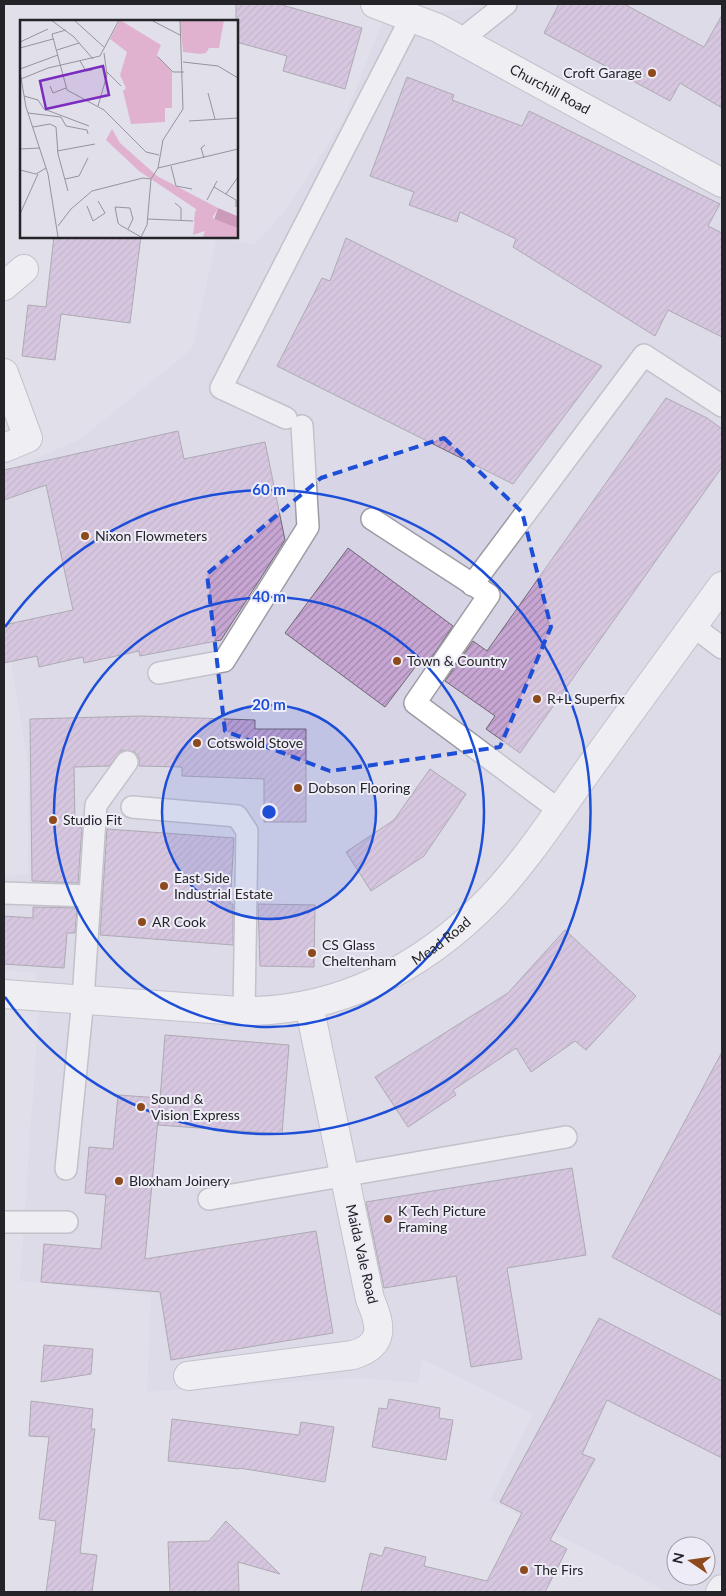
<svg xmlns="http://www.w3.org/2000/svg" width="726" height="1596" font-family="Lato,sans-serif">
<defs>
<pattern id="building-hatch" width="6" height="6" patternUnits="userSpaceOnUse" patternTransform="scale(1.25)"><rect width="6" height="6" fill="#c7a6d3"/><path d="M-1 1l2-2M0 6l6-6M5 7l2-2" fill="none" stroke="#a187ab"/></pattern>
</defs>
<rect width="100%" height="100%" fill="#e1e0ea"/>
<path fill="#d7d4e6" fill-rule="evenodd" d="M 488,4 L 722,4 L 722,1592 L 668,1592 L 490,1500 L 533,1414 L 422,1359 L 419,1383 L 356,1378 L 147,1392 L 151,1295 L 20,1281 L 39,1006 L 35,973 L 4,970 L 4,876 L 28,874 L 28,765 L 4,619 L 4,473 L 80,439 L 192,349 L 217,236 L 254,245 L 285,211 L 345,117 L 383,20 L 484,6 ZM 676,1546 L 706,1546 L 706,1576 L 676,1576 Z"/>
<path fill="url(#building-hatch)" stroke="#6e6870" d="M 236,4 L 279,4 L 362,28 L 345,89 L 283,71 L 287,56 L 236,42 Z
M 559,4 L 624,4 L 704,47 L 722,15 L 722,108 L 680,83 L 670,101 L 544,33 Z
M 407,77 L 454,95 L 452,100 L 522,126 L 529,111 L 720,204 L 708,226 L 722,233 L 722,337 L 668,310 L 655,336 L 513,247 L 516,239 L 460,212 L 457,222 L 409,205 L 414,192 L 370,176 Z
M 54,236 L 141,236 L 130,323 L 61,314 L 55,360 L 22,356 L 28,305 L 46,307 Z
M 346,238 L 602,366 L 513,484 L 277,366 L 322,278 L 330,281 Z
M 666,398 L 707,418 L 722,429 L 722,467 L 520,753 L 486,729 L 495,716 L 445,681 L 473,641 L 487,651 Z
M 178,431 L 184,459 L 265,442 L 285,540 L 221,640 L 140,656 L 139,651 L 84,663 L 83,657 L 39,667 L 37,656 L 4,663 L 4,625 L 73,610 L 46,485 L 4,500 L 4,470 Z
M 348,548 L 453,626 L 425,667 L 419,662 L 385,707 L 285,633 Z
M 141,716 L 255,720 L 255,729 L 306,729 L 306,822 L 264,822 L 264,779 L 182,776 L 182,767 L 139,766 L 139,757 L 135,752 L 122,750 L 109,766 L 74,767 L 75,826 L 82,827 L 78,883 L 32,881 L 30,719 Z
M 430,769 L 466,794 L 424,856 L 371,891 L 346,852 L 394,820 Z
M 107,829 L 234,838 L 230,904 L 233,904 L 233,945 L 100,935 Z
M 258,904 L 315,905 L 314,967 L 260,966 Z
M 33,907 L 77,908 L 75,933 L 67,933 L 64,968 L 4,964 L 4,916 L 33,918 Z
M 565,930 L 636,996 L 586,1050 L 575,1041 L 531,1072 L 516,1048 L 453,1090 L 456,1095 L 408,1127 L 375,1077 L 508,993 Z
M 165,1035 L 289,1045 L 282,1134 L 158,1125 Z
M 722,1052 L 722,1316 L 612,1257 Z
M 118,1095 L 160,1098 L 145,1259 L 316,1231 L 333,1333 L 171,1360 L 160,1292 L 41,1282 L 44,1244 L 101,1249 L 106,1195 L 85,1193 L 89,1147 L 113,1149 Z
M 572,1168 L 586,1255 L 507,1268 L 522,1359 L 471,1367 L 456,1276 L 384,1288 L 366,1202 Z
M 599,1318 L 722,1381 L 722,1458 L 607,1400 L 582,1454 L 595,1459 L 550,1540 L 567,1549 L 545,1592 L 361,1592 L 370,1553 L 382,1556 L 385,1547 L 426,1557 L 424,1566 L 487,1581 L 522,1513 L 500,1502 Z
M 44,1345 L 93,1349 L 91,1374 L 41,1382 Z
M 389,1399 L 440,1408 L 439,1418 L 453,1420 L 446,1460 L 372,1447 L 379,1408 L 387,1409 Z
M 31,1401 L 93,1409 L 91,1429 L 95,1429 L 80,1553 L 97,1555 L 92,1592 L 46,1592 L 56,1521 L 39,1519 L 49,1437 L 29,1436 Z
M 172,1419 L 299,1435 L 301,1422 L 334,1427 L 325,1482 L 239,1468 L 239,1469 L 168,1461 Z
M 226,1521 L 280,1574 L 238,1562 L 239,1591 L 170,1592 L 168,1542 L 209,1541 Z"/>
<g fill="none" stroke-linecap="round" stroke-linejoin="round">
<defs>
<path id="service" d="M 461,40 L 506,4
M 286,418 L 221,388 L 411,18
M 372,519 L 489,595 L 415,703 L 559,810
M 472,585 L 644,355 L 722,406
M 693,626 L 722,648
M 159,673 L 224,661 L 308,527 L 302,426
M 132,807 L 237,816 L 247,831 L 244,1011
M 4,893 L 90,896
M 66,1169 L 83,999 L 96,805 L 127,762
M 209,1199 L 566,1137
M 4,1222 L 67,1222"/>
<g id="minor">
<path id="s1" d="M 375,4 L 438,28 L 722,183"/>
<path d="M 4,286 L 24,269"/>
<path d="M 4,373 L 28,438 L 4,448"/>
<path id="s2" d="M 4,994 L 239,1011 C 337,1013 423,968 490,899 C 528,859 559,810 591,766 C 635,706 678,646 722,586"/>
<path d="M 188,1376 L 353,1355 C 386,1345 381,1325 370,1299 L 309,1005"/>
<path d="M 720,1592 L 722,1589"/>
</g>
</defs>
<use href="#service" stroke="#9d9ca5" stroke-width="24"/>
<use href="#minor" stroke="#9d9ca5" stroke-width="30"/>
<use href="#service" stroke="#fff" stroke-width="21"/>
<use href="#minor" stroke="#fff" stroke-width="28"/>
</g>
<path d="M0 0H726V1596H0ZM 444,438 L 522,512 L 551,627 L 500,747 L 330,771 L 225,731 L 207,574 L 321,478 Z" fill="#e1e0ea" fill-opacity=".55" fill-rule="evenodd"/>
<path fill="none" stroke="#1d4ed8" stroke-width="4" stroke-dasharray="10 6" stroke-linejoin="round" d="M 444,438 L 522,512 L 551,627 L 500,747 L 330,771 L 225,731 L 207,574 L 321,478 Z"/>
<circle cx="269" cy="812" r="107" fill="#1d4ed8" fill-opacity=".12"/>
<g fill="none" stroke="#1d4ed8" stroke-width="2.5">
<circle cx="269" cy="812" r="107"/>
<circle cx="269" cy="812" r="215"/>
<path d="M5 627A322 322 0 1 1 5 997"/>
</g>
<g fill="#8d4a1c" stroke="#eeedf7" stroke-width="2">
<circle cx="652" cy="73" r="5"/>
<circle cx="85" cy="536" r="5"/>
<circle cx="397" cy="661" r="5"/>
<circle cx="537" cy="699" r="5"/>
<circle cx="197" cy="743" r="5"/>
<circle cx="298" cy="788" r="5"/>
<circle cx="53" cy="820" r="5"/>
<circle cx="164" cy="886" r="5"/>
<circle cx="142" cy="922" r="5"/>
<circle cx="312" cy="953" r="5"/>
<circle cx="141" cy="1107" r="5"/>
<circle cx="119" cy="1181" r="5"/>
<circle cx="388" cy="1219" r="5"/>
<circle cx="524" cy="1570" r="5"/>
</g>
<g text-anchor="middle" stroke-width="4" stroke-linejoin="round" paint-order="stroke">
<g font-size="14" fill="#242327" stroke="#eeedf7" text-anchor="start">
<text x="642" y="78" text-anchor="end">Croft Garage</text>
<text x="95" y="541">Nixon Flowmeters</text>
<text x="407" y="666">Town &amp; Country</text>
<text x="547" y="704">R+L Superfix</text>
<text x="207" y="748">Cotswold Stove</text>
<text x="308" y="793">Dobson Flooring</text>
<text x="63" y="825">Studio Fit</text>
<text x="174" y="883">East Side<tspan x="174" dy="16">Industrial Estate</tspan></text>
<text x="152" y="927">AR Cook</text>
<text x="322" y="950">CS Glass<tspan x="322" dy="16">Cheltenham</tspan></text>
<text x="151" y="1104">Sound &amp;<tspan x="151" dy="16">Vision Express</tspan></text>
<text x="129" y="1186">Bloxham Joinery</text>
<text x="398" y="1216">K Tech Picture<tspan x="398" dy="16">Framing</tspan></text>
<text x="534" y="1575">The Firs</text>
</g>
<g font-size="14" fill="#242327" stroke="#eeedf7">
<text dy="5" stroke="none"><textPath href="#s1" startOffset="195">Churchill Road</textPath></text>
<text dy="5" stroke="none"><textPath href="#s2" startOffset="454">Mead Road</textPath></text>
<text transform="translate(362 1254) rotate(77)" y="5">Maida Vale Road</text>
</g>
</g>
<g transform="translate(20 20)">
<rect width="218" height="218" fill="#e1e0ea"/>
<path d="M 92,109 L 100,123 L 137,156 L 198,188 L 185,211 L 173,215 L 176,189 L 119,151 L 86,120 Z" fill="#e1b2d0"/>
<path d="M 198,188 L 217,196 L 217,208 L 194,200 Z" fill="#cc9aba"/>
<path d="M 100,0 L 141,25 L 137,35 L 152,52 L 152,88 L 145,88 L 145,102 L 111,104 L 103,71 L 106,68 L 100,55 L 107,32 L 90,19 ZM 175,191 L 217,208 L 217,217 L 183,217 L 185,211 L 174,201 Z" fill="#e1b2d0"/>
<path d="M 160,0 L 204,0 L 199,28 L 189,28 L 186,33 L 180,34 L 163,32 ZM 117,16 L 132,24 L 127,33 L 112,25 ZM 118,37 L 136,47 L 125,67 L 107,57 Z" fill="#e1b2d0"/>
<path fill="none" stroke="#95949c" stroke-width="1" d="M 31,0 L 54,17 L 73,39M 54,0 L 85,28M 131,0 L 160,15M 46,10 L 32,14 L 47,70 L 84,90 L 126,132 L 139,135M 0,22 L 28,9M 0,28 L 33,19M 37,30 L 59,23M 138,37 L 153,52 L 164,52M 60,41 L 66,51 L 72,50M 163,42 L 198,46 L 218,58M 0,49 L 38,35M 0,52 L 6,87 L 28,154 L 38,217M 87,52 L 101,66M 1,59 L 28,48 L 80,36 L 99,0M 30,66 L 33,73 L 46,68M 188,73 L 195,99M 4,76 L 18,80 L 24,89 L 69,106M 78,86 L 87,55 L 84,33M 8,93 L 41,97 L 46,106 L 67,110 L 68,114M 169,101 L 218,98M 13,107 L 30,104 L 36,107 L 38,134 L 48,171M 0,129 L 20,128M 37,131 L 75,124M 184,138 L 181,128 L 185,125M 151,146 L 156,166 L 172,169M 138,148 L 218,129M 0,150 L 16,154 L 26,148M 45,159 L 59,156 L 68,138M 194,167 L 216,180 L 216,187M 206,174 L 218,157M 187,180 L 197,161M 155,183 L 161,188 L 161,201M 67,186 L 73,201 L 85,193 L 78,181M 0,194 L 18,154M 128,199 L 173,201M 38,206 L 51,189 L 72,171 L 123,158 L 131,159M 108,209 L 113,199 L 110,188 L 95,187 L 98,203 L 100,205 L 121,217M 121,217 L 127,205 L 131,159 L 138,148 L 143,120 L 163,89 L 160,0"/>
<path fill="#7b2cbf" fill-opacity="0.15" stroke="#7b2cbf" stroke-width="2.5" d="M 83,46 L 89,75 L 26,89 L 20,61 Z"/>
<rect width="218" height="218" fill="none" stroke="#242327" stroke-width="2.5"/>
</g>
<circle cx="269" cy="812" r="8" fill="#1d4ed8" stroke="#eeedf7" stroke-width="2.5"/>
<g font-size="15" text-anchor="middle" font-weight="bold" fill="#1d4ed8" stroke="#eeedf7" stroke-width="4" stroke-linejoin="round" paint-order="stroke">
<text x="269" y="495">60 m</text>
<text x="269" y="602">40 m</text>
<text x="269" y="710">20 m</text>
</g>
<rect width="726" height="1596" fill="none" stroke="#242327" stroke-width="10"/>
<g transform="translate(691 1561) rotate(283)"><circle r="24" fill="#eeedf7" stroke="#9d9ca4"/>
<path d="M0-4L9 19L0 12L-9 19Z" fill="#8d4a1c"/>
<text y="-8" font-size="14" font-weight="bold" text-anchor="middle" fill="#242327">N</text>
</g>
</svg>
